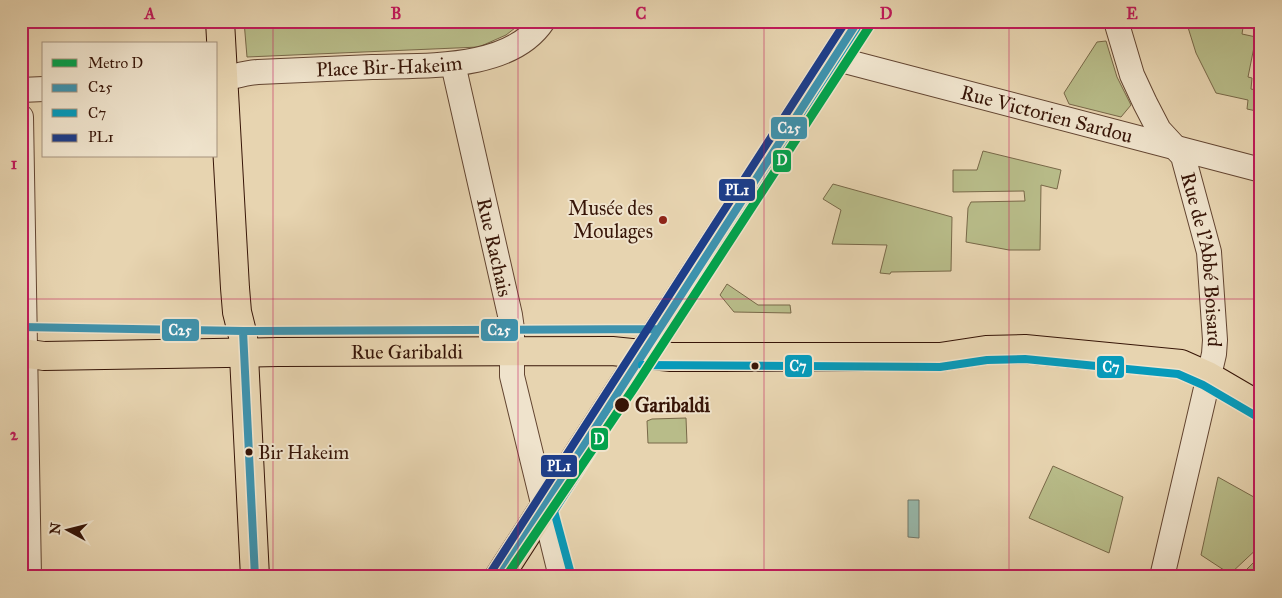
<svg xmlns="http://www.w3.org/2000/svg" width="1282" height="598" font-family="'IM FELL Great Primer',serif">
<rect width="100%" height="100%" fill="#e7d4b0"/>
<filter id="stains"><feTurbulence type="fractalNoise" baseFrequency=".004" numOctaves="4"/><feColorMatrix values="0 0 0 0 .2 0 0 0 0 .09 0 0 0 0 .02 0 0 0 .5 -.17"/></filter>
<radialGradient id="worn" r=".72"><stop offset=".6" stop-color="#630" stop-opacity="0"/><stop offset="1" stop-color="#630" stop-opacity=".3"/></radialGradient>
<path fill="#b8bc89" stroke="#786848" d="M 244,21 L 524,21 L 506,35 L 479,47 L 247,57 Z
M 1186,21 L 1244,21 L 1242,34 L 1256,37 L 1248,77 L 1252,78 L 1251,89 L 1261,91 L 1261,112 L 1247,109 L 1248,100 L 1216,93 L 1196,53 Z
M 1106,41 L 1117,77 L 1131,105 L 1121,117 L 1069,104 L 1064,93 L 1097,42 Z
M 983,151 L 1061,170 L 1057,189 L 1041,185 L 1040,250 L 1009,250 L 966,242 L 968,208 L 971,202 L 1025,201 L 1024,191 L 953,192 L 953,170 L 977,170 Z
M 833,184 L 952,217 L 951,271 L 891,272 L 890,274 L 880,273 L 887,245 L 832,244 L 841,210 L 823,199 Z
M 727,284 L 758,305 L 790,305 L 791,313 L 734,312 L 720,295 Z
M 686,418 L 687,443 L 648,443 L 647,421 L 652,419 Z
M 1053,466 L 1123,497 L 1109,553 L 1029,518 Z
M 1218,477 L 1261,501 L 1261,545 L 1230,574 L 1201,555 Z
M 1261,555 L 1261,571 L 1255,577 L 1239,577 Z"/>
<path fill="#97b8ab" stroke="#717769" d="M 908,500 L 919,500 L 919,538 L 908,537 Z"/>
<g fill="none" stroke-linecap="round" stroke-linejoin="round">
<defs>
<g id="minor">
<path id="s1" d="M 1116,21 L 1132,75 L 1145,103 L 1159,130 L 1183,156 L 1209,252 L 1215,340 L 1214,354 L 1162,577"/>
<path id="s2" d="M 833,58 L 1261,170"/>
<path id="s3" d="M 453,64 L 510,315 L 512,329 L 512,376 L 561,577"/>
<path id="s4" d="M 216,80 C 230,78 244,73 258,72 C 296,70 334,69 372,67 C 424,65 510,71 543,21"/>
<path d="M 21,90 L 44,89"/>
<path d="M 21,117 L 29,577"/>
</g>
<g id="major">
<path d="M 220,21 L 235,288 L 237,312 L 243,336 L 255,577"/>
<path id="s5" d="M 21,353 L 44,356 L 278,352 L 612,351 L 671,357 L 940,357 L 986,350 L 1025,349 L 1181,364 L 1208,376 L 1261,407"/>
<path d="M 499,577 L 858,21"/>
</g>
</defs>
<use href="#minor" stroke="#634531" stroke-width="26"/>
<use href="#major" stroke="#371507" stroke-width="30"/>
<use href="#minor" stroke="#efe3cc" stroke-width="24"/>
<use href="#major" stroke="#e7d4b0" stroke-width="28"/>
<defs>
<path id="bus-1" d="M 21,327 L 243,331 L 659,329
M 243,331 L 255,577
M 499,577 L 858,21"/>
<path id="bus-2" d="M 642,365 L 940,367 L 987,360 L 1025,359 L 1178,374 L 1203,385 L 1256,416
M 571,574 L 554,511 L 866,26"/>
<path id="bus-3" d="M 491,572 L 846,21"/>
</defs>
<use href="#bus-1" stroke="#efe3cc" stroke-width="11"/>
<use href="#bus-2" stroke="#efe3cc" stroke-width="11"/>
<use href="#bus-3" stroke="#efe3cc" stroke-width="11"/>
<use href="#bus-1" stroke="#3e92ad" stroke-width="8"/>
<use href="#bus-2" stroke="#069aba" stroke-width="8"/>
<use href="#bus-3" stroke="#1e3e89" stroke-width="8"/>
<defs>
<path id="metro-1" d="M 506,577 L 634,388 L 873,21"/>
</defs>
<use href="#metro-1" stroke="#efe3cc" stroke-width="12"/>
<use href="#metro-1" stroke="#03a24c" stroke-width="9"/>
</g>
<path fill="none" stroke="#c2185b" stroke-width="1" stroke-opacity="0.55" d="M 273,21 L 273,577M 518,21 L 518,577M 764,21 L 764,577M 1009,21 L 1009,577M 21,299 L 1261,299"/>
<circle fill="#8f2418" stroke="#efe3cc" stroke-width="2" cx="663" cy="220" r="5"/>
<g fill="#371507" stroke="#efe3cc" stroke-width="2">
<circle cx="755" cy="366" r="4.5"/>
<circle cx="622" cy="405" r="8"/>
<circle cx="249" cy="452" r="4.5"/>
</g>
<g text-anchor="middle" stroke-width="4" stroke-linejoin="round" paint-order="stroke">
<g font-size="19" fill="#371507" stroke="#efe3cc" text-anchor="start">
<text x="258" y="459">Bir Hakeim</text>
</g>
<g font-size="20" fill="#371507" stroke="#efe3cc">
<text dy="7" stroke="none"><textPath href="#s4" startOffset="174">Place Bir-Hakeim</textPath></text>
<text dy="7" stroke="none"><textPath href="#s2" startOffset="221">Rue Victorien Sardou</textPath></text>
<text dy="7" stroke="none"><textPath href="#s3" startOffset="188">Rue Rachais</textPath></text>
<text dy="7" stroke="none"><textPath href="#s1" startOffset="259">Rue de l'Abbé Boisard</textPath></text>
<text dy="7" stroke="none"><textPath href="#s5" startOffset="386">Rue Garibaldi</textPath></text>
</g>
<g font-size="20" fill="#371507" stroke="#efe3cc" text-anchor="end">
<text x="653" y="215">Musée des<tspan x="653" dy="23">Moulages</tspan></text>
</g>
<g font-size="20" font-weight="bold" fill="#371507" stroke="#efe3cc" text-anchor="start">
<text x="635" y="412">Garibaldi</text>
</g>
</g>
<g stroke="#efe3cc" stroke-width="2">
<rect x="770" y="116" width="38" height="24" rx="5" fill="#3e92ad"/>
<rect x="772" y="149" width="20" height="24" rx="5" fill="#03a24c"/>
<rect x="718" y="178" width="38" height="24" rx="5" fill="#1e3e89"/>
<rect x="480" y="318" width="39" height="24" rx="5" fill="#3e92ad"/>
<rect x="161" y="318" width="39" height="24" rx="5" fill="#3e92ad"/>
<rect x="784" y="354" width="29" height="24" rx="5" fill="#069aba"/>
<rect x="1096" y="355" width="29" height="24" rx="5" fill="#069aba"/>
<rect x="590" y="427" width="19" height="24" rx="5" fill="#03a24c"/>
<rect x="540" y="454" width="38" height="24" rx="5" fill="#1e3e89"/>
</g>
<g font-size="14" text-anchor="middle" font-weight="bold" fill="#fff">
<text x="789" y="133">C25</text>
<text x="782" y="165">D</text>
<text x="737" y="195">PL1</text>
<text x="499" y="335">C25</text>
<text x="180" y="335">C25</text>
<text x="798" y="371">C7</text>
<text x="1111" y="372">C7</text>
<text x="599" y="444">D</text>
<text x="559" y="471">PL1</text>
</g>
<rect width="1282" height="598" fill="none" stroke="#e7d4b0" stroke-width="55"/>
<rect x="42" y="42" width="175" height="115" fill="#efe3cc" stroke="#a5917d"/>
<rect x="52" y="59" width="25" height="8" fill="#03a24c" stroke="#a5917d"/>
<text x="88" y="68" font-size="15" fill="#371507">Metro D</text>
<rect x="52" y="84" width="25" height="8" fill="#3e92ad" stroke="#a5917d"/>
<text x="88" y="92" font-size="15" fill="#371507">C25</text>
<rect x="52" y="109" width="25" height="8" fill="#069aba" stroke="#a5917d"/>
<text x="88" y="118" font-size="15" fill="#371507">C7</text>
<rect x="52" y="134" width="25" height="8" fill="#1e3e89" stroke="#a5917d"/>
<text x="88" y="142" font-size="15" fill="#371507">PL1</text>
<g transform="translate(68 530) rotate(277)" stroke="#efe3cc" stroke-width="4" paint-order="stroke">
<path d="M0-4L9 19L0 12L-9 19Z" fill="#371507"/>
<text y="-8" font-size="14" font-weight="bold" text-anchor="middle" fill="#371507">N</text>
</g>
<rect x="28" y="28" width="1226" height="542" fill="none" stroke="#c2185b" stroke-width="2"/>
<g font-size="16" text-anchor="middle" font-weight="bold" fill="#c2185b">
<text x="150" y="19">A</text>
<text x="396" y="19">B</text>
<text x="641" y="19">C</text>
<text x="886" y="19">D</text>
<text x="1132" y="19">E</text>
<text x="14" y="169">1</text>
<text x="14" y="440">2</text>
</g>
<rect width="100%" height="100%" filter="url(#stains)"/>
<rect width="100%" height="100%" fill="url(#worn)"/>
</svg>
